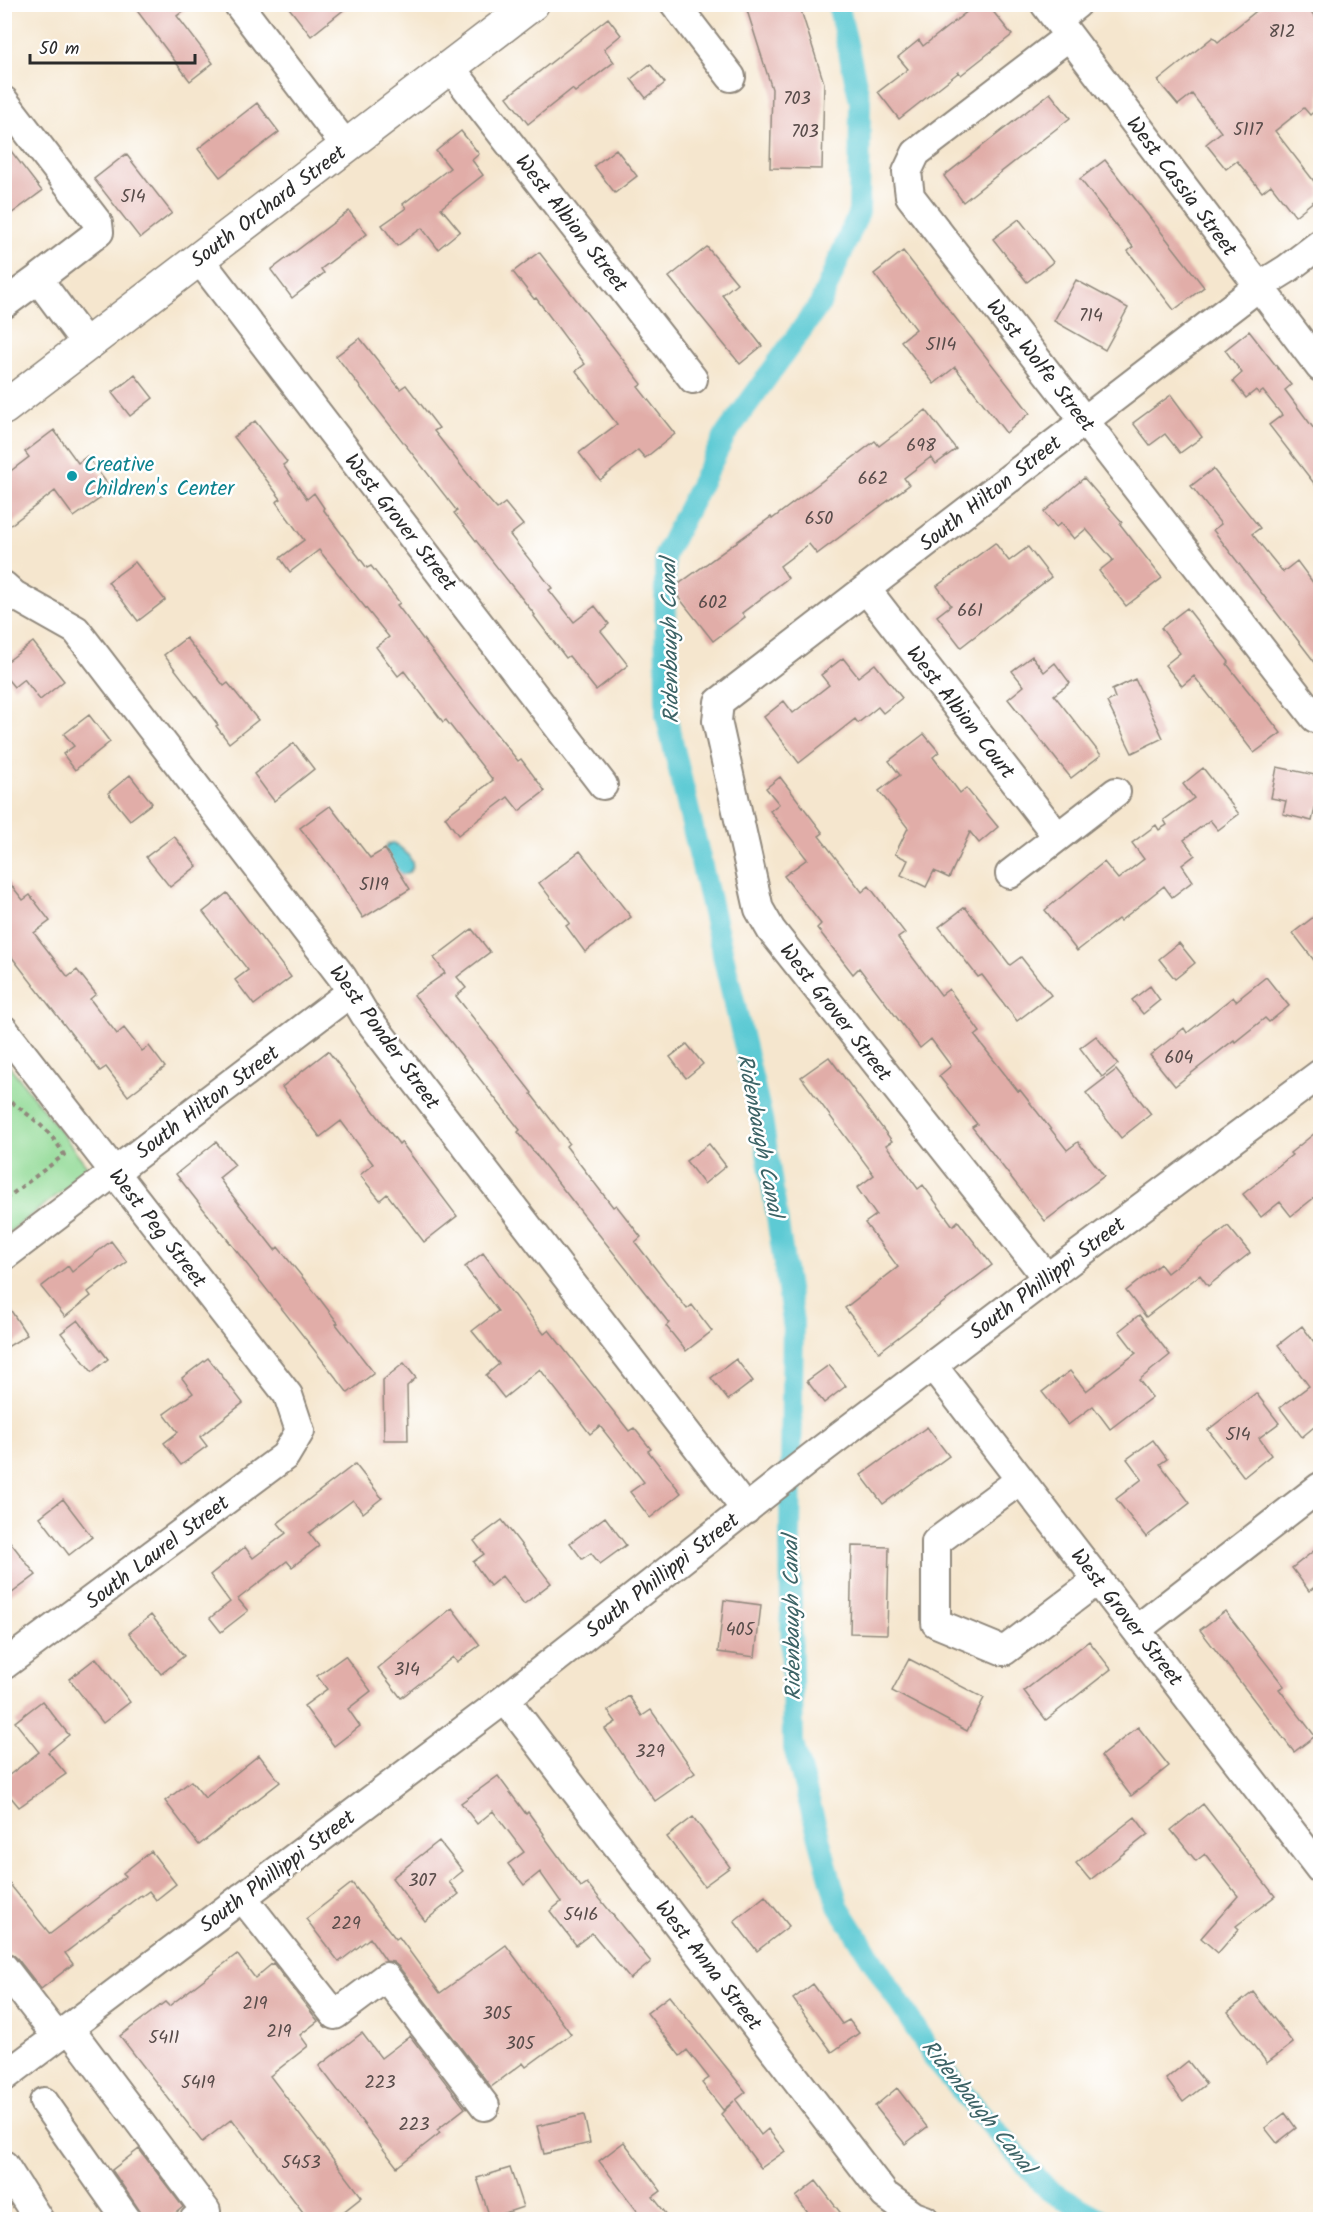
<svg xmlns="http://www.w3.org/2000/svg" width="1325" height="2224" font-family="Kalam,sans-serif">
<rect width="100%" height="100%" fill="#fff"/>
<filter id="ink" filterUnits="userSpaceOnUse"><feTurbulence type="fractalNoise" baseFrequency=".0167" numOctaves="2"/><feDisplacementMap in="SourceGraphic" scale="12" xChannelSelector="R" yChannelSelector="G"/><feConvolveMatrix kernelMatrix="1 2 1 2 8 2 1 2 1" color-interpolation-filters="sRGB"/></filter>
<filter id="wash" filterUnits="userSpaceOnUse"><feTurbulence type="fractalNoise" baseFrequency=".008" numOctaves="4" result="noise"/><feDisplacementMap in="SourceGraphic" scale="24" xChannelSelector="R" yChannelSelector="G"/><feGaussianBlur stdDeviation="1.35" result="paint"/><feColorMatrix in="noise" values="0 0 0 0 0 0 0 0 0 0 0 0 0 0 0 0 0 1.4 0 .05"/><feComposite in="paint" operator="in"/></filter>
<g filter="url(#wash)">
<rect width="100%" height="100%" fill="#f5e6ce"/>
<path fill="#91da95" stroke="#5e8260" stroke-width="1.5" d="M 5,1060 L 90,1170 L 5,1235 Z"/>
<path fill="#5dcad4" stroke="#447a80" stroke-width="1.5" d="M 393,843 C 407,850 426,872 399,875 L 384,851 L 387,845 Z"/>
<g fill="none" stroke-linecap="round" stroke-linejoin="round">
<path stroke="#5dcad4" stroke-width="22" d="M 838,4 L 860,101 L 859,212 L 820,304 L 726,434 L 665,555 L 666,715 L 762,1119 L 793,1322 L 790,1535 L 793,1744 L 838,1906 L 940,2067 L 1048,2190 L 1102,2220"/>
</g>
<g id="blocks">
<path fill="#e1ada8" d="M 132,4 L 192,4 L 177,16 L 213,63 L 190,81 Z
M 286,4 L 351,4 L 311,36 Z
M 745,4 L 799,4 L 824,83 L 822,169 L 770,168 L 772,89 Z
M 977,4 L 987,4 L 1012,35 L 961,75 L 959,72 L 899,119 L 878,92 L 908,69 L 898,57 L 919,40 L 923,46 Z
M 1265,4 L 1305,4 L 1320,23 L 1320,106 L 1310,115 L 1304,108 L 1275,131 L 1320,189 L 1320,196 L 1295,216 L 1271,185 L 1262,192 L 1237,161 L 1226,169 L 1206,144 L 1221,132 L 1192,94 L 1178,105 L 1158,81 L 1213,37 L 1218,42 Z
M 608,18 L 621,35 L 604,49 L 614,62 L 575,92 L 572,89 L 528,124 L 507,97 Z
M 650,64 L 665,83 L 646,98 L 631,79 Z
M 1050,93 L 1070,118 L 963,202 L 944,176 Z
M 257,103 L 279,132 L 220,177 L 198,149 Z
M 461,131 L 479,154 L 472,160 L 483,175 L 441,208 L 460,231 L 438,249 L 422,228 L 397,246 L 382,225 L 406,208 L 403,204 L 450,168 L 436,151 Z
M 4,142 L 42,191 L 4,219 Z
M 616,149 L 637,176 L 615,193 L 594,166 Z
M 126,154 L 172,213 L 140,238 L 94,179 Z
M 1105,160 L 1204,287 L 1174,310 L 1128,251 L 1133,247 L 1080,179 Z
M 349,211 L 367,234 L 321,269 L 324,273 L 292,298 L 271,270 Z
M 1019,219 L 1053,262 L 1027,282 L 993,239 Z
M 707,247 L 737,283 L 722,295 L 762,346 L 740,364 L 669,277 Z
M 903,251 L 1030,413 L 1006,433 L 955,367 L 934,384 L 901,341 L 916,329 L 874,274 Z
M 539,252 L 642,384 L 638,387 L 675,434 L 645,458 L 638,450 L 600,480 L 579,453 L 617,424 L 576,371 L 585,364 L 536,298 L 534,299 L 513,272 Z
M 1076,280 L 1128,308 L 1105,350 L 1054,321 Z
M 1249,331 L 1291,385 L 1285,390 L 1320,437 L 1320,491 L 1269,425 L 1282,415 L 1263,391 L 1259,394 L 1256,390 L 1246,398 L 1233,381 L 1242,373 L 1225,350 Z
M 360,338 L 400,389 L 406,385 L 439,428 L 434,431 L 481,491 L 497,509 L 505,503 L 523,525 L 510,535 L 552,588 L 549,590 L 574,622 L 595,606 L 609,624 L 601,631 L 628,665 L 596,690 L 569,656 L 566,658 L 534,616 L 535,615 L 454,513 L 457,511 L 336,356 Z
M 135,375 L 153,398 L 130,416 L 112,393 Z
M 1171,395 L 1202,437 L 1180,453 L 1165,434 L 1150,445 L 1133,423 Z
M 926,410 L 956,449 L 936,464 L 931,457 L 904,478 L 909,485 L 817,554 L 809,544 L 780,566 L 788,578 L 742,613 L 745,617 L 713,641 L 672,589 L 771,517 L 772,519 L 875,441 L 879,446 Z
M 255,421 L 287,462 L 283,465 L 307,499 L 314,493 L 324,508 L 323,509 L 367,568 L 371,566 L 400,603 L 397,605 L 470,701 L 518,761 L 521,759 L 545,791 L 519,811 L 508,797 L 458,835 L 445,817 L 493,780 L 446,720 L 443,722 L 404,671 L 398,676 L 376,647 L 389,637 L 319,550 L 290,572 L 280,558 L 304,540 L 276,502 L 281,499 L 234,437 Z
M 54,430 L 78,463 L 87,456 L 112,490 L 74,517 L 55,491 L 4,530 L 4,476 L 29,457 L 25,452 Z
M 1213,469 L 1260,528 L 1252,534 L 1283,572 L 1297,561 L 1320,592 L 1320,669 L 1213,530 L 1221,524 L 1191,486 Z
M 1084,478 L 1122,522 L 1120,524 L 1162,578 L 1126,606 L 1099,571 L 1113,560 L 1086,529 L 1074,539 L 1061,523 L 1056,527 L 1044,512 Z
M 995,543 L 1009,561 L 1028,547 L 1051,577 L 961,647 L 937,616 L 951,605 L 937,586 Z
M 135,562 L 165,600 L 138,621 L 108,582 Z
M 1187,608 L 1229,662 L 1227,664 L 1281,733 L 1254,753 L 1194,676 L 1182,686 L 1165,665 L 1180,653 L 1161,628 Z
M 186,638 L 224,686 L 228,683 L 258,720 L 229,743 L 216,726 L 218,725 L 164,655 Z
M 33,642 L 64,681 L 40,700 L 24,679 L 14,687 L 4,675 L 4,664 Z
M 1032,656 L 1044,672 L 1055,663 L 1070,683 L 1054,695 L 1101,755 L 1071,778 L 1008,699 L 1024,686 L 1012,671 Z
M 843,658 L 858,677 L 875,664 L 902,698 L 883,713 L 878,707 L 858,723 L 855,719 L 799,763 L 764,717 L 784,701 L 793,713 L 829,685 L 821,675 Z
M 1135,679 L 1163,738 L 1132,753 L 1107,702 L 1115,698 L 1112,690 Z
M 89,715 L 110,742 L 75,770 L 63,754 L 74,746 L 64,734 Z
M 924,734 L 939,752 L 933,757 L 960,793 L 966,788 L 998,827 L 979,843 L 970,832 L 949,878 L 934,871 L 926,887 L 901,875 L 908,860 L 895,854 L 908,828 L 879,791 L 900,775 L 889,761 Z
M 294,743 L 314,769 L 274,801 L 254,774 Z
M 1277,767 L 1320,776 L 1320,809 L 1315,808 L 1312,821 L 1283,814 L 1286,801 L 1271,798 Z
M 1203,768 L 1239,814 L 1218,830 L 1210,820 L 1184,840 L 1195,855 L 1182,865 L 1193,881 L 1172,897 L 1164,886 L 1120,921 L 1118,919 L 1077,951 L 1045,910 L 1104,862 L 1118,879 L 1144,859 L 1132,843 L 1156,825 L 1159,830 L 1167,825 L 1164,820 L 1194,798 L 1183,784 Z
M 130,775 L 152,803 L 130,820 L 108,793 Z
M 780,777 L 823,833 L 819,836 L 862,892 L 869,886 L 905,933 L 898,938 L 941,995 L 949,989 L 980,1032 L 975,1036 L 1018,1091 L 1020,1090 L 1067,1150 L 1078,1142 L 1104,1176 L 1045,1221 L 972,1127 L 977,1124 L 939,1076 L 951,1066 L 931,1039 L 920,1048 L 859,968 L 853,974 L 817,928 L 821,924 L 784,876 L 807,859 L 770,811 L 779,804 L 766,788 Z
M 330,806 L 370,858 L 385,849 L 410,889 L 363,918 L 332,869 L 300,828 Z
M 174,836 L 197,866 L 170,887 L 146,857 Z
M 580,851 L 631,917 L 585,952 L 566,926 L 570,923 L 539,883 Z
M 4,876 L 23,900 L 30,895 L 50,921 L 34,933 L 68,977 L 77,970 L 96,994 L 90,999 L 117,1034 L 124,1028 L 142,1051 L 149,1046 L 165,1067 L 128,1096 L 106,1067 L 100,1071 L 4,947 Z
M 227,893 L 291,977 L 254,1005 L 235,980 L 248,970 L 203,912 Z
M 965,907 L 1010,965 L 1021,957 L 1051,995 L 1017,1021 L 982,975 L 978,977 L 939,927 Z
M 1320,912 L 1320,968 L 1293,933 Z
M 472,929 L 490,952 L 457,977 L 466,988 L 456,996 L 532,1093 L 531,1094 L 569,1143 L 566,1146 L 613,1207 L 616,1205 L 641,1237 L 635,1242 L 687,1309 L 692,1305 L 712,1331 L 686,1351 L 666,1326 L 669,1323 L 518,1132 L 520,1130 L 414,995 L 445,973 L 434,958 Z
M 1179,943 L 1195,963 L 1175,979 L 1159,959 Z
M 1266,977 L 1289,1006 L 1269,1022 L 1265,1018 L 1235,1042 L 1234,1040 L 1175,1086 L 1150,1055 L 1184,1028 L 1187,1033 L 1233,997 L 1236,1001 Z
M 1150,986 L 1160,1000 L 1143,1014 L 1132,1000 Z
M 1096,1036 L 1118,1064 L 1102,1077 L 1080,1048 Z
M 687,1044 L 703,1064 L 686,1078 L 670,1057 Z
M 328,1051 L 399,1144 L 401,1142 L 457,1216 L 424,1242 L 387,1194 L 380,1200 L 360,1175 L 373,1164 L 341,1121 L 320,1137 L 282,1087 Z
M 829,1057 L 892,1141 L 886,1145 L 918,1189 L 923,1185 L 953,1226 L 958,1221 L 992,1265 L 879,1352 L 845,1308 L 898,1267 L 865,1223 L 876,1215 L 857,1188 L 874,1175 L 801,1077 Z
M 1116,1070 L 1151,1114 L 1121,1138 L 1086,1093 Z
M 1320,1129 L 1320,1193 L 1291,1216 L 1280,1202 L 1261,1217 L 1243,1194 L 1292,1155 L 1290,1153 Z
M 216,1142 L 235,1165 L 219,1178 L 224,1185 L 275,1250 L 278,1247 L 316,1294 L 338,1323 L 336,1324 L 374,1373 L 348,1393 L 176,1174 Z
M 709,1144 L 726,1166 L 704,1184 L 686,1161 Z
M 1228,1226 L 1250,1253 L 1208,1286 L 1200,1275 L 1146,1317 L 1126,1291 L 1160,1264 L 1167,1273 Z
M 111,1241 L 127,1262 L 88,1292 L 91,1296 L 65,1317 L 41,1287 L 68,1266 L 72,1272 Z
M 483,1253 L 544,1334 L 549,1330 L 629,1431 L 634,1428 L 651,1449 L 648,1451 L 681,1493 L 650,1518 L 630,1492 L 644,1482 L 600,1426 L 590,1434 L 540,1369 L 504,1398 L 486,1375 L 499,1364 L 472,1331 L 498,1311 L 465,1267 Z
M 4,1300 L 27,1335 L 4,1349 Z
M 1139,1315 L 1170,1355 L 1139,1380 L 1152,1397 L 1110,1429 L 1093,1406 L 1068,1425 L 1042,1392 L 1070,1371 L 1086,1391 L 1136,1353 L 1119,1331 Z
M 78,1320 L 108,1359 L 92,1372 L 61,1333 Z
M 1302,1326 L 1320,1350 L 1320,1422 L 1302,1437 L 1280,1408 L 1309,1386 L 1278,1345 Z
M 208,1358 L 243,1403 L 200,1437 L 207,1446 L 181,1465 L 164,1443 L 178,1432 L 164,1414 L 193,1393 L 182,1378 Z
M 736,1359 L 753,1381 L 728,1400 L 711,1378 Z
M 404,1363 L 416,1378 L 407,1386 L 408,1440 L 384,1440 L 383,1380 Z
M 829,1365 L 846,1386 L 824,1403 L 807,1381 Z
M 1256,1393 L 1279,1423 L 1259,1438 L 1271,1455 L 1244,1477 L 1208,1430 Z
M 927,1427 L 949,1456 L 883,1504 L 861,1475 Z
M 1153,1440 L 1167,1459 L 1160,1464 L 1190,1503 L 1146,1537 L 1116,1499 L 1142,1479 L 1127,1459 Z
M 355,1464 L 382,1498 L 363,1513 L 353,1500 L 309,1533 L 319,1546 L 292,1567 L 287,1561 L 238,1599 L 248,1611 L 221,1632 L 210,1618 L 230,1602 L 210,1575 L 245,1547 L 253,1558 L 286,1533 L 278,1523 Z
M 63,1499 L 92,1537 L 69,1555 L 40,1517 Z
M 605,1517 L 626,1545 L 600,1564 L 591,1553 L 582,1559 L 570,1543 Z
M 502,1520 L 551,1583 L 524,1604 L 502,1576 L 490,1586 L 473,1562 L 484,1554 L 474,1541 Z
M 4,1534 L 36,1575 L 4,1599 Z
M 852,1546 L 889,1547 L 887,1634 L 850,1633 Z
M 1320,1546 L 1320,1583 L 1309,1591 L 1292,1568 Z
M 724,1600 L 761,1605 L 755,1657 L 718,1652 Z
M 452,1608 L 480,1645 L 457,1662 L 453,1657 L 401,1698 L 378,1668 Z
M 1225,1611 L 1284,1686 L 1279,1689 L 1315,1736 L 1294,1752 L 1200,1630 Z
M 151,1615 L 184,1656 L 161,1674 L 129,1633 Z
M 1089,1641 L 1111,1669 L 1046,1720 L 1024,1691 Z
M 345,1656 L 371,1691 L 348,1709 L 360,1726 L 334,1746 L 304,1706 L 327,1689 L 317,1676 Z
M 96,1658 L 130,1702 L 103,1723 L 69,1679 Z
M 909,1659 L 984,1698 L 967,1731 L 892,1691 Z
M 629,1696 L 642,1716 L 651,1710 L 695,1773 L 655,1801 L 605,1729 L 616,1722 L 608,1711 Z
M 42,1701 L 69,1735 L 48,1752 L 66,1774 L 19,1807 L 4,1789 L 4,1779 L 39,1752 L 15,1722 Z
M 1138,1727 L 1169,1766 L 1131,1796 L 1101,1756 Z
M 259,1755 L 280,1782 L 199,1845 L 165,1801 L 191,1781 L 205,1798 Z
M 498,1776 L 526,1814 L 528,1812 L 544,1834 L 543,1835 L 581,1887 L 587,1883 L 651,1962 L 630,1979 L 592,1933 L 576,1945 L 550,1911 L 561,1902 L 540,1872 L 524,1885 L 508,1864 L 524,1852 L 493,1811 L 477,1824 L 461,1803 Z
M 1203,1804 L 1275,1896 L 1236,1926 L 1239,1929 L 1218,1953 L 1201,1938 L 1238,1896 L 1205,1854 L 1196,1861 L 1171,1830 Z
M 693,1817 L 730,1867 L 704,1886 L 667,1837 Z
M 1135,1817 L 1148,1834 L 1090,1880 L 1076,1863 Z
M 439,1841 L 463,1871 L 449,1882 L 459,1894 L 425,1921 L 392,1878 Z
M 151,1851 L 176,1884 L 156,1900 L 149,1891 L 142,1896 L 141,1895 L 65,1953 L 73,1964 L 41,1989 L 17,1958 L 11,1953 L 4,1952 L 4,1877 L 50,1934 L 126,1876 L 123,1873 Z
M 352,1883 L 396,1939 L 399,1937 L 440,1993 L 506,1945 L 571,2034 L 526,2067 L 523,2063 L 491,2087 L 399,1967 L 393,1962 L 386,1961 L 370,1938 L 339,1962 L 306,1919 Z
M 765,1896 L 789,1926 L 757,1951 L 734,1921 Z
M 237,1954 L 255,1978 L 273,1963 L 318,2021 L 300,2035 L 308,2046 L 270,2076 L 362,2197 L 333,2220 L 309,2220 L 232,2119 L 202,2142 L 120,2036 L 165,2002 L 169,2006 Z
M 813,1984 L 842,2024 L 849,2020 L 859,2033 L 832,2052 L 793,1999 Z
M 1253,1992 L 1293,2043 L 1267,2063 L 1228,2012 Z
M 669,1996 L 746,2092 L 736,2100 L 761,2135 L 768,2129 L 785,2151 L 761,2168 L 721,2114 L 734,2101 L 723,2110 L 702,2083 L 709,2078 L 687,2050 L 680,2056 L 647,2013 Z
M 362,2033 L 381,2058 L 410,2036 L 465,2108 L 437,2130 L 440,2133 L 397,2167 L 319,2066 Z
M 1188,2061 L 1206,2084 L 1183,2102 L 1166,2079 Z
M 897,2088 L 927,2127 L 905,2144 L 875,2106 Z
M 1285,2113 L 1296,2128 L 1277,2143 L 1265,2128 Z
M 584,2115 L 590,2143 L 544,2154 L 537,2126 Z
M 624,2142 L 661,2191 L 653,2197 L 671,2220 L 644,2220 L 599,2161 Z
M 139,2149 L 183,2207 L 167,2220 L 146,2220 L 112,2170 Z
M 510,2168 L 523,2207 L 490,2218 L 477,2178 Z
M 816,2181 L 846,2220 L 813,2220 L 796,2197 Z"/>
</g>
</g>
<g filter="url(#ink)">
<use href="#blocks" fill-opacity="0" stroke="#90887c" stroke-width="1.5"/>
<g fill="none" stroke-linecap="round" stroke-linejoin="round">
<defs>
<path id="minor" d="M 238,4 L 346,146
M 675,4 L 731,77
M 1045,4 L 1320,367
M 1057,20 L 1077,4
M 1069,36 L 916,153 L 907,172 L 910,196 L 1315,718 L 1320,720
M 450,67 L 693,379
M 4,101 L 98,223 L 99,232 L 38,279
M 199,259 L 603,785
M 4,304 L 38,279 L 87,345
M 4,586 L 14,595 L 76,630 L 342,977 L 365,1015 L 746,1510
M 866,589 L 1057,836
M 1010,874 L 1116,792
M 4,1030 L 288,1395 L 300,1431 L 285,1456 L 4,1665
M 4,1256 L 351,992
M 1047,1278 L 771,930 L 759,909 L 717,721 L 719,702 L 1258,287 L 1287,269 L 1320,244
M 933,1366 L 1320,1869
M 1020,1480 L 936,1542 L 936,1623 L 1004,1651 L 1098,1580
M 1136,1630 L 1320,1487
M 505,1699 L 885,2195 L 914,2216 L 925,2220
M 242,1897 L 335,2015 L 386,1977 L 485,2106
M 4,1968 L 57,2037
M 69,2028 L 206,2211 L 194,2220
M 4,2077 L 505,1699 L 812,1457 L 1047,1278 L 1320,1074
M 44,2102 L 127,2220
M 4,2165 L 39,2220"/>
<path id="major" d="M 4,408 L 532,4"/>
</defs>
<use href="#minor" stroke="#90887c" stroke-width="32"/>
<use href="#major" stroke="#90887c" stroke-width="36"/>
<path stroke="#90887c" stroke-width="4" stroke-dasharray="4.5 4.5" stroke-linecap="butt" d="M 4,1097 C 27,1113 51,1130 64,1155 L 4,1200"/>
<use href="#minor" stroke="#fff" stroke-width="28"/>
<use href="#major" stroke="#fff" stroke-width="33"/>
</g>
</g>
<circle fill="#0f9aa8" stroke="#fff" stroke-width="2" cx="72" cy="476" r="6"/>
<g text-anchor="middle" stroke-width="5" stroke-linejoin="round" paint-order="stroke">
<g font-size="18" fill="#584c4a">
<text x="1282" y="37">812</text>
<text x="797" y="104">703</text>
<text x="1248" y="135">5117</text>
<text x="805" y="137">703</text>
<text x="133" y="202">514</text>
<text x="1091" y="321">714</text>
<text x="941" y="350">5114</text>
<text x="921" y="451">698</text>
<text x="873" y="484">662</text>
<text x="819" y="524">650</text>
<text x="713" y="608">602</text>
<text x="970" y="616">661</text>
<text x="374" y="890">5119</text>
<text x="1179" y="1063">604</text>
<text x="1238" y="1440">514</text>
<text x="740" y="1635">405</text>
<text x="407" y="1675">314</text>
<text x="650" y="1757">329</text>
<text x="422" y="1886">307</text>
<text x="581" y="1920">5416</text>
<text x="346" y="1929">229</text>
<text x="255" y="2009">219</text>
<text x="497" y="2019">305</text>
<text x="279" y="2037">219</text>
<text x="164" y="2043">5411</text>
<text x="520" y="2049">305</text>
<text x="198" y="2088">5419</text>
<text x="380" y="2088">223</text>
<text x="414" y="2130">223</text>
<text x="301" y="2168">5453</text>
</g>
<g font-size="21" fill="#2b2b2b" stroke="#fff">
<text transform="translate(1182 186) rotate(53)" y="7">West Cassia Street</text>
<text transform="translate(268 206) rotate(-37)" y="7">South Orchard Street</text>
<text transform="translate(572 223) rotate(52)" y="7">West Albion Street</text>
<text transform="translate(1041 365) rotate(52)" y="7">West Wolfe Street</text>
<text transform="translate(990 493) rotate(-38)" y="7">South Hilton Street</text>
<text transform="translate(401 522) rotate(52)" y="7">West Grover Street</text>
<text transform="translate(961 712) rotate(52)" y="7">West Albion Court</text>
<text transform="translate(836 1012) rotate(52)" y="7">West Grover Street</text>
<text transform="translate(385 1037) rotate(54)" y="7">West Ponder Street</text>
<text transform="translate(207 1102) rotate(-37)" y="7">South Hilton Street</text>
<text transform="translate(158 1228) rotate(52)" y="7">West Peg Street</text>
<text transform="translate(1047 1278) rotate(-37)" y="7">South Phillippi Street</text>
<text transform="translate(157 1552) rotate(-37)" y="7">South Laurel Street</text>
<text transform="translate(662 1575) rotate(-38)" y="7">South Phillippi Street</text>
<text transform="translate(1127 1617) rotate(52)" y="7">West Grover Street</text>
<text transform="translate(277 1871) rotate(-37)" y="7">South Phillippi Street</text>
<text transform="translate(709 1965) rotate(52)" y="7">West Anna Street</text>
</g>
<g font-size="21" fill="#0d838f" stroke="#fff" text-anchor="start">
<text x="84" y="471">Creative<tspan x="84" dy="24">Children's Center</tspan></text>
</g>
<g font-size="22" font-style="italic" fill="#3c6366" stroke="#fff">
<text transform="translate(669 641) rotate(-91)" y="8">Ridenbaugh Canal</text>
<text transform="translate(761 1135) rotate(79)" y="8">Ridenbaugh Canal</text>
<text transform="translate(791 1618) rotate(-91)" y="8">Ridenbaugh Canal</text>
<text transform="translate(979 2106) rotate(51)" y="8">Ridenbaugh Canal</text>
</g>
</g>
<rect width="1325" height="2224" fill="none" stroke="#fff" stroke-width="24"/>
<path d="M30 54v9h165v-9" fill="none" stroke="#2b2b2b" stroke-width="3"/>
<text x="39" y="54" font-size="18" fill="#2b2b2b" stroke="#ffffff" stroke-width="4.5" paint-order="stroke">50 m</text>
</svg>
